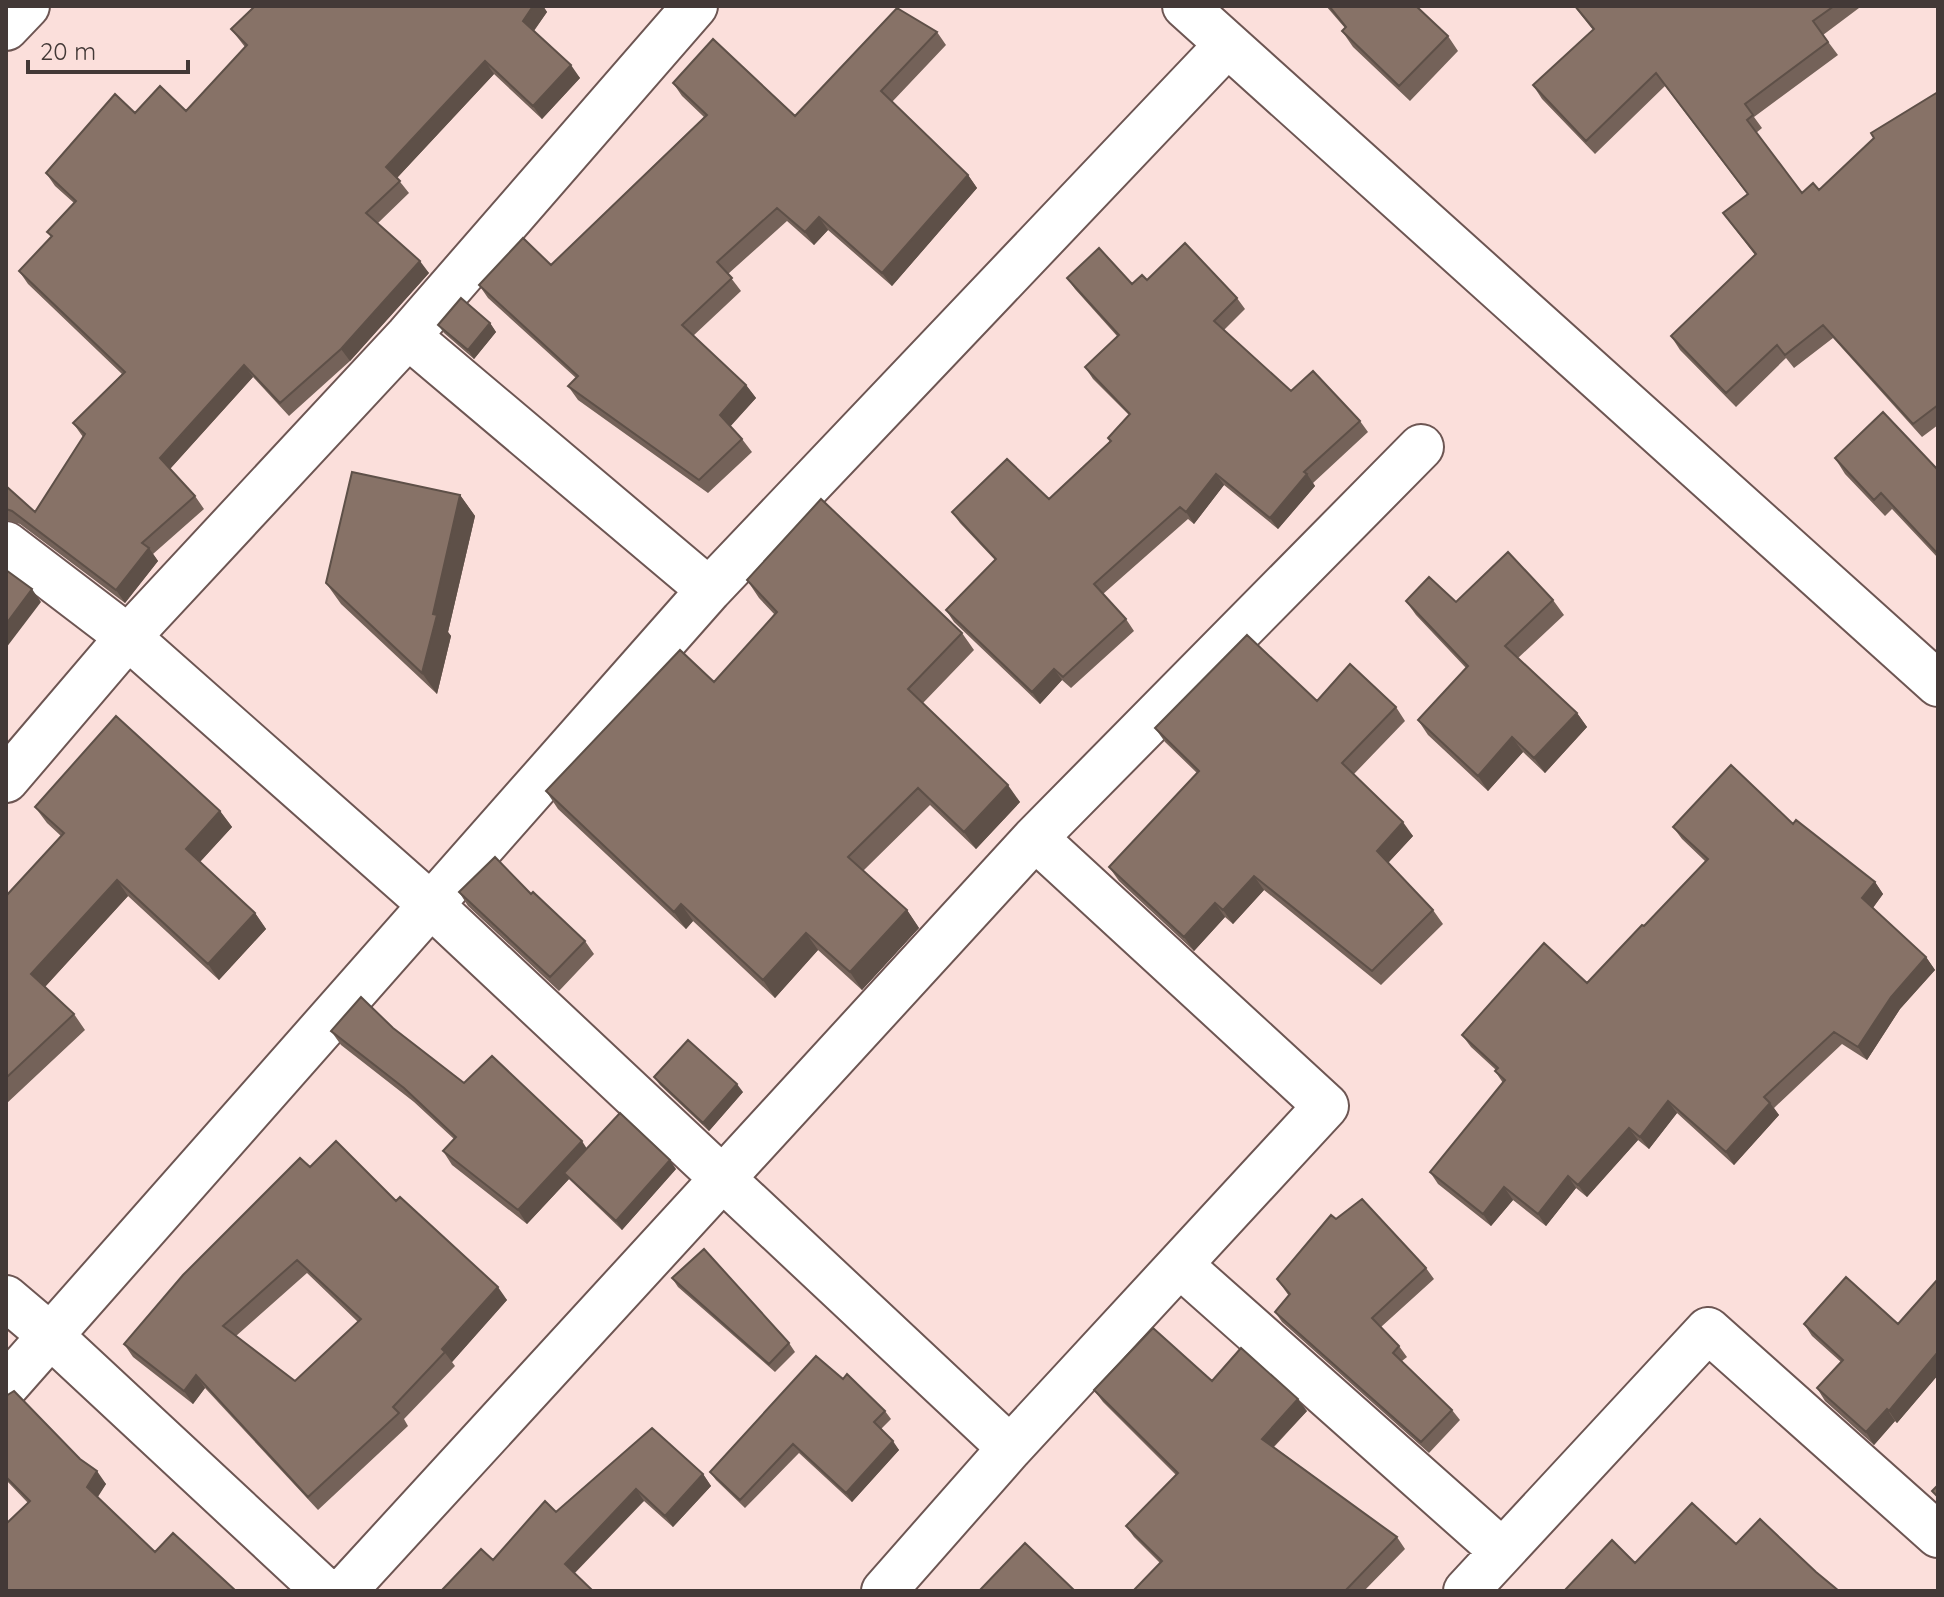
<svg xmlns="http://www.w3.org/2000/svg" width="1944" height="1597" font-family="Quicksand,sans-serif">
<rect width="100%" height="100%" fill="#fbdfdb"/>
<g fill="none" stroke-linecap="round" stroke-linejoin="round">
<defs>
<path id="minor" d="M 408,336 L 709,590
M 6,544 L 128,637 L 431,905 L 1010,1448
M 6,780 L 128,637 L 408,336 L 695,6
M 1180,1265 L 1502,1551
M 6,1298 L 52,1337 L 325,1591
M 6,1386 L 709,590 L 1227,45
M 344,1591 L 1035,838 L 1421,447
M 884,1591 L 1010,1448 L 1326,1106 L 1035,838
M 1466,1591 L 1708,1330 L 1938,1535"/>
<path id="tertiary" d="M 1185,6 L 1938,684
M 6,28 L 27,6"/>
</defs>
<use href="#minor" stroke="#6d5653" stroke-width="48"/>
<use href="#tertiary" stroke="#6d5653" stroke-width="48"/>
<use href="#minor" stroke="#fff" stroke-width="44"/>
<use href="#tertiary" stroke="#fff" stroke-width="44"/>
</g>
<path fill="#746259" fill-rule="evenodd" d="M 255,6 L 543,6 L 547,12 L 534,31 L 580,78 L 542,119 L 494,74 L 397,178 L 409,193 L 378,223 L 429,273 L 350,361 L 289,416 L 253,377 L 170,469 L 195,496 L 204,509 L 153,554 L 158,561 L 125,603 L 20,524 L 6,520 L 6,486 L 35,512 L 83,437 L 73,423 L 122,374 L 28,284 L 19,271 L 51,237 L 47,232 L 74,203 L 55,186 L 46,173 L 135,113 L 186,111 L 245,47 L 231,29 Z
M 1326,6 L 1416,6 L 1448,36 L 1458,51 L 1410,101 L 1353,47 L 1342,31 L 1345,28 Z
M 1574,6 L 1858,6 L 1859,8 L 1823,35 L 1838,55 L 1754,117 L 1762,128 L 1756,133 L 1802,193 L 1819,190 L 1938,92 L 1938,425 L 1922,437 L 1833,338 L 1794,368 L 1786,358 L 1736,407 L 1680,350 L 1671,336 L 1755,255 L 1723,213 L 1747,194 L 1665,86 L 1595,154 L 1542,99 L 1533,85 L 1593,30 Z
M 937,32 L 946,45 L 892,102 L 968,175 L 977,188 L 892,286 L 828,230 L 814,245 L 787,221 L 728,274 L 741,291 L 693,336 L 746,385 L 756,398 L 730,426 L 742,439 L 752,452 L 708,493 L 578,400 L 568,386 L 576,378 L 488,298 L 479,285 L 551,265 L 704,117 L 682,96 L 673,83 L 795,116 Z
M 1067,278 L 1132,284 L 1147,280 L 1237,298 L 1245,309 L 1224,330 L 1291,391 L 1360,421 L 1368,432 L 1313,483 L 1315,486 L 1278,529 L 1224,485 L 1194,524 L 1188,519 L 1103,594 L 1126,619 L 1134,631 L 1071,688 L 1062,680 L 1040,704 L 954,622 L 946,610 L 995,560 L 960,523 L 952,512 L 1049,499 L 1110,441 L 1108,438 L 1129,415 L 1093,379 L 1085,367 L 1117,336 L 1075,289 Z
M 490,323 L 496,332 L 474,359 L 444,333 L 438,325 Z
M 1835,458 L 1938,470 L 1938,558 L 1892,509 L 1885,516 L 1845,474 Z
M 460,495 L 475,516 L 448,632 L 451,636 L 437,694 L 341,604 L 326,583 Z
M 747,580 L 962,633 L 974,650 L 923,703 L 1020,802 L 976,849 L 930,805 L 863,871 L 907,910 L 919,928 L 862,990 L 818,950 L 775,998 L 693,921 L 686,929 L 558,809 L 546,791 L 714,682 L 775,615 L 759,598 Z
M 1553,600 L 1564,615 L 1518,658 L 1577,713 L 1587,727 L 1545,773 L 1523,752 L 1488,791 L 1428,735 L 1418,720 L 1466,668 L 1416,615 L 1406,601 L 1456,602 Z
M 1317,701 L 1396,707 L 1405,721 L 1354,774 L 1413,836 L 1388,863 L 1433,910 L 1443,924 L 1381,985 L 1264,890 L 1233,924 L 1225,917 L 1194,951 L 1119,881 L 1109,867 L 1197,773 L 1165,742 L 1155,728 Z
M 35,807 L 220,811 L 232,827 L 200,862 L 255,913 L 266,929 L 219,980 L 128,896 L 45,987 L 74,1014 L 85,1030 L 6,1104 L 6,896 L 61,836 L 47,823 Z
M 1793,824 L 1875,882 L 1883,894 L 1873,908 L 1926,957 L 1935,970 L 1900,1009 L 1867,1060 L 1842,1044 L 1774,1108 L 1779,1115 L 1734,1165 L 1677,1113 L 1649,1149 L 1638,1140 L 1587,1197 L 1576,1188 L 1546,1226 L 1513,1200 L 1491,1226 L 1438,1184 L 1430,1172 L 1503,1083 L 1495,1071 L 1496,1070 L 1471,1047 L 1462,1035 L 1587,983 L 1644,926 L 1706,862 L 1682,839 L 1673,827 Z
M 459,892 L 531,894 L 585,941 L 594,954 L 559,991 L 468,906 Z
M 393,1028 L 464,1083 L 587,1149 L 676,1169 L 622,1230 L 569,1179 L 527,1224 L 452,1165 L 443,1151 L 454,1139 L 414,1102 L 341,1045 L 331,1031 Z
M 654,1077 L 743,1092 L 709,1131 L 660,1085 Z
M 310,1167 L 396,1201 L 507,1300 L 452,1362 L 455,1366 L 404,1419 L 408,1426 L 318,1510 L 205,1388 L 193,1404 L 133,1357 L 124,1344 ZM 307,1273 L 358,1322 L 295,1381 L 236,1336 Z
M 1336,1219 L 1426,1268 L 1434,1279 L 1381,1327 L 1399,1346 L 1407,1357 L 1402,1361 L 1452,1410 L 1460,1420 L 1429,1453 L 1282,1322 L 1275,1312 L 1289,1296 L 1277,1279 Z
M 672,1278 L 789,1343 L 795,1352 L 775,1372 L 678,1287 Z
M 1938,1279 L 1938,1375 L 1897,1423 L 1895,1421 L 1874,1445 L 1825,1401 L 1817,1388 L 1841,1362 L 1812,1336 L 1804,1324 L 1898,1324 Z
M 843,1379 L 885,1411 L 891,1419 L 881,1429 L 899,1450 L 852,1502 L 799,1453 L 745,1508 L 716,1480 L 710,1472 Z
M 1212,1381 L 1307,1411 L 1274,1447 L 1397,1537 L 1405,1549 L 1364,1591 L 1133,1591 L 1160,1563 L 1134,1537 L 1126,1526 L 1176,1475 L 1103,1402 L 1094,1390 Z
M 6,1396 L 80,1459 L 106,1484 L 97,1497 L 155,1552 L 28,1503 L 6,1480 Z
M 703,1474 L 711,1486 L 673,1527 L 644,1501 L 493,1560 L 556,1512 Z"/>
<path fill="#5e5048" d="M 533,6 L 543,6 L 547,12 L 532,33 L 523,21 Z
M 485,61 L 494,74 L 395,180 L 386,167 Z
M 571,65 L 580,78 L 542,119 L 533,106 Z
M 968,175 L 977,188 L 892,286 L 882,273 Z
M 819,217 L 828,230 L 814,245 L 805,232 Z
M 420,261 L 429,273 L 350,361 L 341,349 Z
M 490,323 L 496,332 L 474,359 L 468,350 Z
M 244,365 L 253,377 L 169,470 L 160,458 Z
M 746,385 L 756,398 L 729,428 L 720,415 Z
M 1216,474 L 1224,485 L 1194,524 L 1186,512 Z
M 1307,474 L 1315,486 L 1278,529 L 1270,518 Z
M 460,495 L 475,516 L 448,632 L 451,636 L 437,694 L 422,673 L 433,614 Z
M 149,548 L 158,561 L 125,603 L 116,590 Z
M 32,589 L 41,602 L 6,648 L 6,624 Z
M 1054,669 L 1062,680 L 1040,704 L 1032,692 Z
M 1577,713 L 1587,727 L 1545,773 L 1534,758 Z
M 1512,737 L 1523,752 L 1488,791 L 1478,776 Z
M 1008,785 L 1020,802 L 976,849 L 964,832 Z
M 220,811 L 232,827 L 197,865 L 186,849 Z
M 1403,822 L 1413,836 L 1387,864 L 1377,851 Z
M 1254,876 L 1264,890 L 1233,924 L 1223,910 Z
M 117,880 L 128,896 L 42,990 L 31,974 Z
M 1875,882 L 1883,894 L 1871,910 L 1862,898 Z
M 1215,903 L 1225,917 L 1194,951 L 1184,937 Z
M 681,904 L 693,921 L 686,929 L 674,912 Z
M 907,910 L 919,928 L 862,990 L 850,972 Z
M 255,913 L 266,929 L 219,980 L 208,964 Z
M 806,933 L 818,950 L 775,998 L 763,980 Z
M 1926,957 L 1935,970 L 1900,1009 L 1867,1060 L 1858,1047 L 1891,997 Z
M 737,1084 L 743,1092 L 709,1131 L 703,1123 Z
M 1668,1101 L 1677,1113 L 1649,1149 L 1640,1137 Z
M 1770,1103 L 1779,1115 L 1734,1165 L 1726,1152 Z
M 1629,1128 L 1638,1140 L 1587,1197 L 1578,1185 Z
M 582,1141 L 591,1155 L 564,1173 L 569,1179 L 527,1224 L 518,1210 Z
M 670,1160 L 676,1169 L 622,1230 L 616,1221 Z
M 1568,1176 L 1576,1188 L 1546,1226 L 1538,1214 Z
M 1504,1187 L 1513,1200 L 1491,1226 L 1483,1214 Z
M 498,1287 L 507,1300 L 452,1362 L 442,1349 Z
M 1938,1352 L 1938,1375 L 1897,1423 L 1889,1411 Z
M 196,1375 L 205,1388 L 193,1404 L 184,1391 Z
M 1298,1399 L 1307,1411 L 1270,1450 L 1262,1439 Z
M 1887,1409 L 1895,1421 L 1874,1445 L 1866,1432 Z
M 893,1441 L 899,1450 L 852,1502 L 846,1493 Z
M 97,1471 L 106,1484 L 96,1500 L 87,1487 Z
M 703,1474 L 711,1486 L 673,1527 L 665,1516 Z
M 636,1489 L 644,1501 L 573,1575 L 565,1564 Z"/>
<path fill="#877267" stroke="#5e5048" stroke-width="2" fill-rule="evenodd" d="M 255,6 L 533,6 L 523,21 L 571,65 L 533,106 L 485,61 L 386,167 L 400,181 L 366,213 L 420,261 L 341,349 L 280,403 L 244,365 L 160,458 L 195,496 L 142,543 L 149,548 L 116,590 L 12,511 L 6,509 L 6,486 L 35,512 L 85,434 L 73,423 L 125,372 L 19,271 L 52,236 L 47,232 L 76,201 L 46,173 L 115,94 L 135,113 L 160,86 L 186,111 L 247,45 L 231,29 Z
M 1329,6 L 1416,6 L 1448,36 L 1399,86 L 1342,31 L 1346,27 Z
M 1575,6 L 1834,6 L 1813,21 L 1828,42 L 1745,104 L 1753,115 L 1747,120 L 1802,193 L 1813,183 L 1819,190 L 1874,138 L 1871,133 L 1938,92 L 1938,405 L 1913,424 L 1823,325 L 1785,355 L 1777,345 L 1726,393 L 1671,336 L 1756,254 L 1723,213 L 1748,194 L 1656,73 L 1586,141 L 1533,85 L 1594,29 Z
M 897,8 L 937,32 L 881,91 L 968,175 L 882,273 L 819,217 L 805,232 L 777,208 L 717,262 L 732,278 L 682,325 L 746,385 L 720,415 L 742,439 L 699,480 L 568,386 L 578,376 L 479,285 L 523,238 L 551,265 L 707,115 L 673,83 L 713,39 L 795,116 Z
M 1185,243 L 1237,298 L 1214,321 L 1291,391 L 1313,371 L 1360,421 L 1304,472 L 1307,474 L 1270,518 L 1216,474 L 1186,512 L 1180,507 L 1094,584 L 1126,619 L 1063,677 L 1054,669 L 1032,692 L 946,610 L 996,559 L 952,512 L 1007,459 L 1049,499 L 1111,441 L 1108,438 L 1130,414 L 1085,367 L 1119,335 L 1067,278 L 1099,248 L 1132,284 L 1142,275 L 1147,280 Z
M 461,298 L 490,323 L 468,350 L 438,325 Z
M 1883,412 L 1938,470 L 1938,554 L 1881,493 L 1874,500 L 1835,458 Z
M 352,472 L 460,495 L 433,614 L 437,615 L 422,673 L 326,583 Z
M 821,499 L 962,633 L 908,689 L 1008,785 L 964,832 L 918,788 L 848,857 L 907,910 L 850,972 L 806,933 L 763,980 L 681,904 L 674,912 L 546,791 L 680,650 L 714,682 L 777,612 L 747,580 Z
M 1508,552 L 1553,600 L 1505,646 L 1577,713 L 1534,758 L 1512,737 L 1478,776 L 1418,720 L 1468,666 L 1406,601 L 1429,577 L 1456,602 Z
M 6,570 L 32,589 L 6,624 Z
M 1247,635 L 1317,701 L 1350,664 L 1396,707 L 1342,763 L 1403,822 L 1377,851 L 1433,910 L 1372,971 L 1254,876 L 1223,910 L 1215,903 L 1184,937 L 1109,867 L 1199,771 L 1155,728 Z
M 116,716 L 220,811 L 186,849 L 255,913 L 208,964 L 117,880 L 31,974 L 74,1014 L 6,1078 L 6,896 L 64,833 L 35,807 Z
M 1731,765 L 1793,824 L 1796,820 L 1875,882 L 1862,898 L 1926,957 L 1891,997 L 1858,1047 L 1834,1032 L 1764,1097 L 1770,1103 L 1726,1152 L 1668,1101 L 1640,1137 L 1629,1128 L 1578,1185 L 1568,1176 L 1538,1214 L 1504,1187 L 1483,1214 L 1430,1172 L 1505,1080 L 1495,1071 L 1498,1068 L 1462,1035 L 1544,943 L 1587,983 L 1642,925 L 1644,926 L 1708,859 L 1673,827 Z
M 495,857 L 531,894 L 533,892 L 585,941 L 550,977 L 459,892 Z
M 361,997 L 393,1028 L 464,1083 L 492,1056 L 582,1141 L 518,1210 L 443,1151 L 456,1137 L 404,1088 L 331,1031 Z
M 688,1040 L 737,1084 L 703,1123 L 654,1077 Z
M 620,1113 L 670,1160 L 616,1221 L 564,1173 Z
M 336,1141 L 396,1201 L 400,1197 L 498,1287 L 442,1349 L 445,1352 L 393,1407 L 399,1413 L 308,1497 L 196,1375 L 184,1391 L 124,1344 L 183,1275 L 300,1158 L 310,1167 ZM 297,1260 L 361,1319 L 295,1381 L 223,1326 Z
M 1362,1199 L 1426,1268 L 1372,1318 L 1399,1346 L 1393,1353 L 1452,1410 L 1421,1442 L 1275,1312 L 1290,1294 L 1277,1279 L 1331,1215 L 1336,1219 Z
M 704,1249 L 789,1343 L 769,1364 L 672,1278 Z
M 1846,1277 L 1898,1324 L 1938,1279 L 1938,1352 L 1889,1411 L 1887,1409 L 1866,1432 L 1817,1388 L 1843,1360 L 1804,1324 Z
M 1153,1328 L 1212,1381 L 1241,1348 L 1298,1399 L 1262,1439 L 1397,1537 L 1345,1591 L 1133,1591 L 1162,1561 L 1126,1526 L 1178,1473 L 1094,1390 Z
M 816,1356 L 843,1379 L 847,1374 L 885,1411 L 874,1422 L 893,1441 L 846,1493 L 793,1444 L 740,1500 L 710,1472 Z
M 14,1391 L 80,1459 L 97,1471 L 87,1487 L 155,1552 L 173,1533 L 236,1591 L 6,1591 L 6,1524 L 30,1501 L 6,1477 L 6,1396 Z
M 652,1428 L 703,1474 L 665,1516 L 636,1489 L 565,1564 L 593,1591 L 441,1591 L 481,1549 L 493,1560 L 545,1501 L 556,1512 Z
M 1938,1485 L 1938,1497 L 1932,1491 Z
M 1692,1503 L 1736,1544 L 1760,1519 L 1816,1572 L 1839,1591 L 1564,1591 L 1612,1540 L 1635,1563 Z
M 1025,1543 L 1075,1591 L 979,1591 Z"/>
<rect width="1944" height="1597" fill="none" stroke="#433937" stroke-width="16"/>
<path d="M28 60v12h160v-12" fill="none" stroke="#433937" stroke-width="4"/>
<text x="40" y="60" font-size="24" fill="#433937" stroke="#fbdfdb" stroke-width="6" paint-order="stroke">20 m</text>
</svg>
